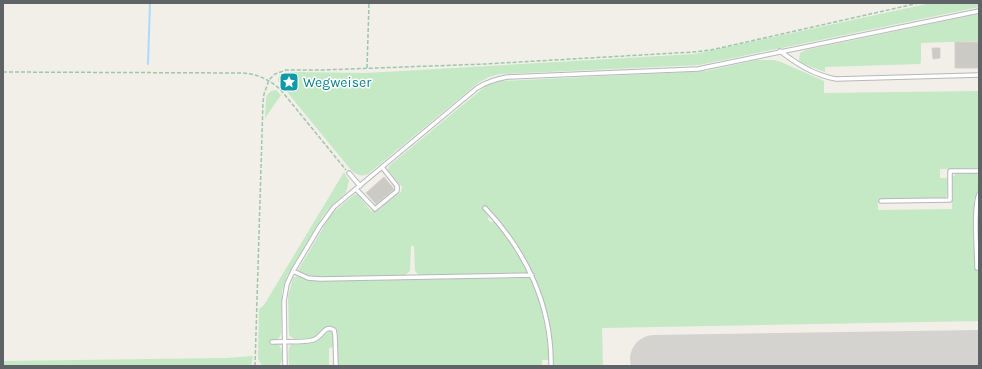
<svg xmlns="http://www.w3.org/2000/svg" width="982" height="369" font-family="Karla,sans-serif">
<rect width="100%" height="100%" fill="#f1efe8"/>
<path fill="#c5e8c5" d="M 931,3 L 979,3 L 979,7 L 699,65 L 500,74 L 489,77 L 478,83 L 368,174 C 362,177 356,175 351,170 L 278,81 C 278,74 284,72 290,72 L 366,73 L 695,54 Z
M 979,14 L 979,41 L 921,43 L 921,63 L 919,64 L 825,67 L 825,72 L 803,64 L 799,60 L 800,53 L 806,50 Z
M 757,60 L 774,60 L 781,62 L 824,81 L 824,93 L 979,91 L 979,168 L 940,169 L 940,178 L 947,178 L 947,194 L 946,198 L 878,199 L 878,210 L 952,209 L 952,178 L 956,173 L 979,173 L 979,188 L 974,200 L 975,270 L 979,270 L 979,321 L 602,328 L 603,366 L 552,366 L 551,344 L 535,279 L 527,262 L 518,247 L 503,226 L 485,206 L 489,215 L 488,220 L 491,222 L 495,222 L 515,248 L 528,273 L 420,276 L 415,271 L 414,246 L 411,246 L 410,271 L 404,276 L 318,278 L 302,274 L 298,270 L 329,218 L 335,211 L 354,195 L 357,194 L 371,211 L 376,212 L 401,192 L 402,187 L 388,170 L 389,166 L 487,85 L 502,81 L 689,72 L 706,71 Z
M 276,90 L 281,95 L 265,118 L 266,98 L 268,94 L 271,91 Z
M 344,172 L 349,181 L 346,193 L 330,207 L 322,217 L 287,276 L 282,291 L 281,334 L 278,340 L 271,341 L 271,343 L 278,344 C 283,349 284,360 279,366 L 262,366 L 258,359 L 259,309 L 264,305 Z
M 297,276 L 316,281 L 529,278 L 531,278 C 542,305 547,331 549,360 L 542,360 L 542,366 L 338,366 L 337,335 L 336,330 L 332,327 L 326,327 L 312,339 L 294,339 L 289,335 L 288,296 L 293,278 Z
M 327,330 L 332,331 L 333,333 L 334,347 L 329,348 L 329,366 L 289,366 C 289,358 286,348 293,343 L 315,342 Z
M 253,356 L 251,366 L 3,366 L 3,361 L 226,358 Z"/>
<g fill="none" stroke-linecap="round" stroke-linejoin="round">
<path stroke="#aadaff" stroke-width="2" d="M 148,64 L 150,3"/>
<path stroke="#d4d3d0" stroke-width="19" d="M 736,366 L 762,358"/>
<path stroke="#d4d3d0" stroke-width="48" d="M 654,359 L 979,354"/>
</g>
<path fill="#cccac5" stroke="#d6d1c6" d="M 955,42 L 979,42 L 979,68 L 955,68 Z
M 932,48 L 940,48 L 940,58 L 933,59 Z
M 384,177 L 394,189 L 376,204 L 366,193 Z"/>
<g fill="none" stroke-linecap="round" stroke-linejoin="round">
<defs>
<path id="service" d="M 780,51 C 797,64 814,75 836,79 L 979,75
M 349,173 L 360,186
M 356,189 L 375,209 L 397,191 L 397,186 L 382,167
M 979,194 C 973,208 977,250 977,268 L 979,268
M 881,201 L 950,200 L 950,171 L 979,171
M 485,208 C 526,251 552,306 551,366
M 293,271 L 308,278 L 320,279 L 532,275
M 272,342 C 282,341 304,343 313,340 C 322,338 324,324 334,330 L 335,335 L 336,366
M 285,366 L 284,301 L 287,284 L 293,271 L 320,226 L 334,207 L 477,88 C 487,82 495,79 507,77 L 698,69 L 979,11"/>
</defs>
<use href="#service" stroke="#b5b8bc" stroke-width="5.5"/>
<path stroke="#9cc7a9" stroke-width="1.5" stroke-dasharray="4 2" stroke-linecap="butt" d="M 367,68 L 369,3
M 3,72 L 240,73 C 256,73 268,79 280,89 L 346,170
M 255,366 L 263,102 L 264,94 L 269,80 L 275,74 L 286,70 L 322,70 L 485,64 L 693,52 L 711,50 L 919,3"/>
<use href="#service" stroke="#fff" stroke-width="3.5"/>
</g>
<defs>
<symbol id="sight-square" viewBox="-11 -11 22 22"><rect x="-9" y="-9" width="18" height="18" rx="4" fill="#0f9aa8" stroke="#fff"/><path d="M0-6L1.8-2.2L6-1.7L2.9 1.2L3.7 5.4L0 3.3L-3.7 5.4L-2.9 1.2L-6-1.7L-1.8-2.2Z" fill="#fff"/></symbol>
</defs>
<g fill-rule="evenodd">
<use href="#sight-square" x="278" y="71" width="22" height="22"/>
</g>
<g text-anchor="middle" stroke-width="3" stroke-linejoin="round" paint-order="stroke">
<g font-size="14" fill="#0d838f" stroke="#fff" text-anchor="start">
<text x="303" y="87">Wegweiser</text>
</g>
</g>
<rect width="982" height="369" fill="none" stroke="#5f6368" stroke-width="8"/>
</svg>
